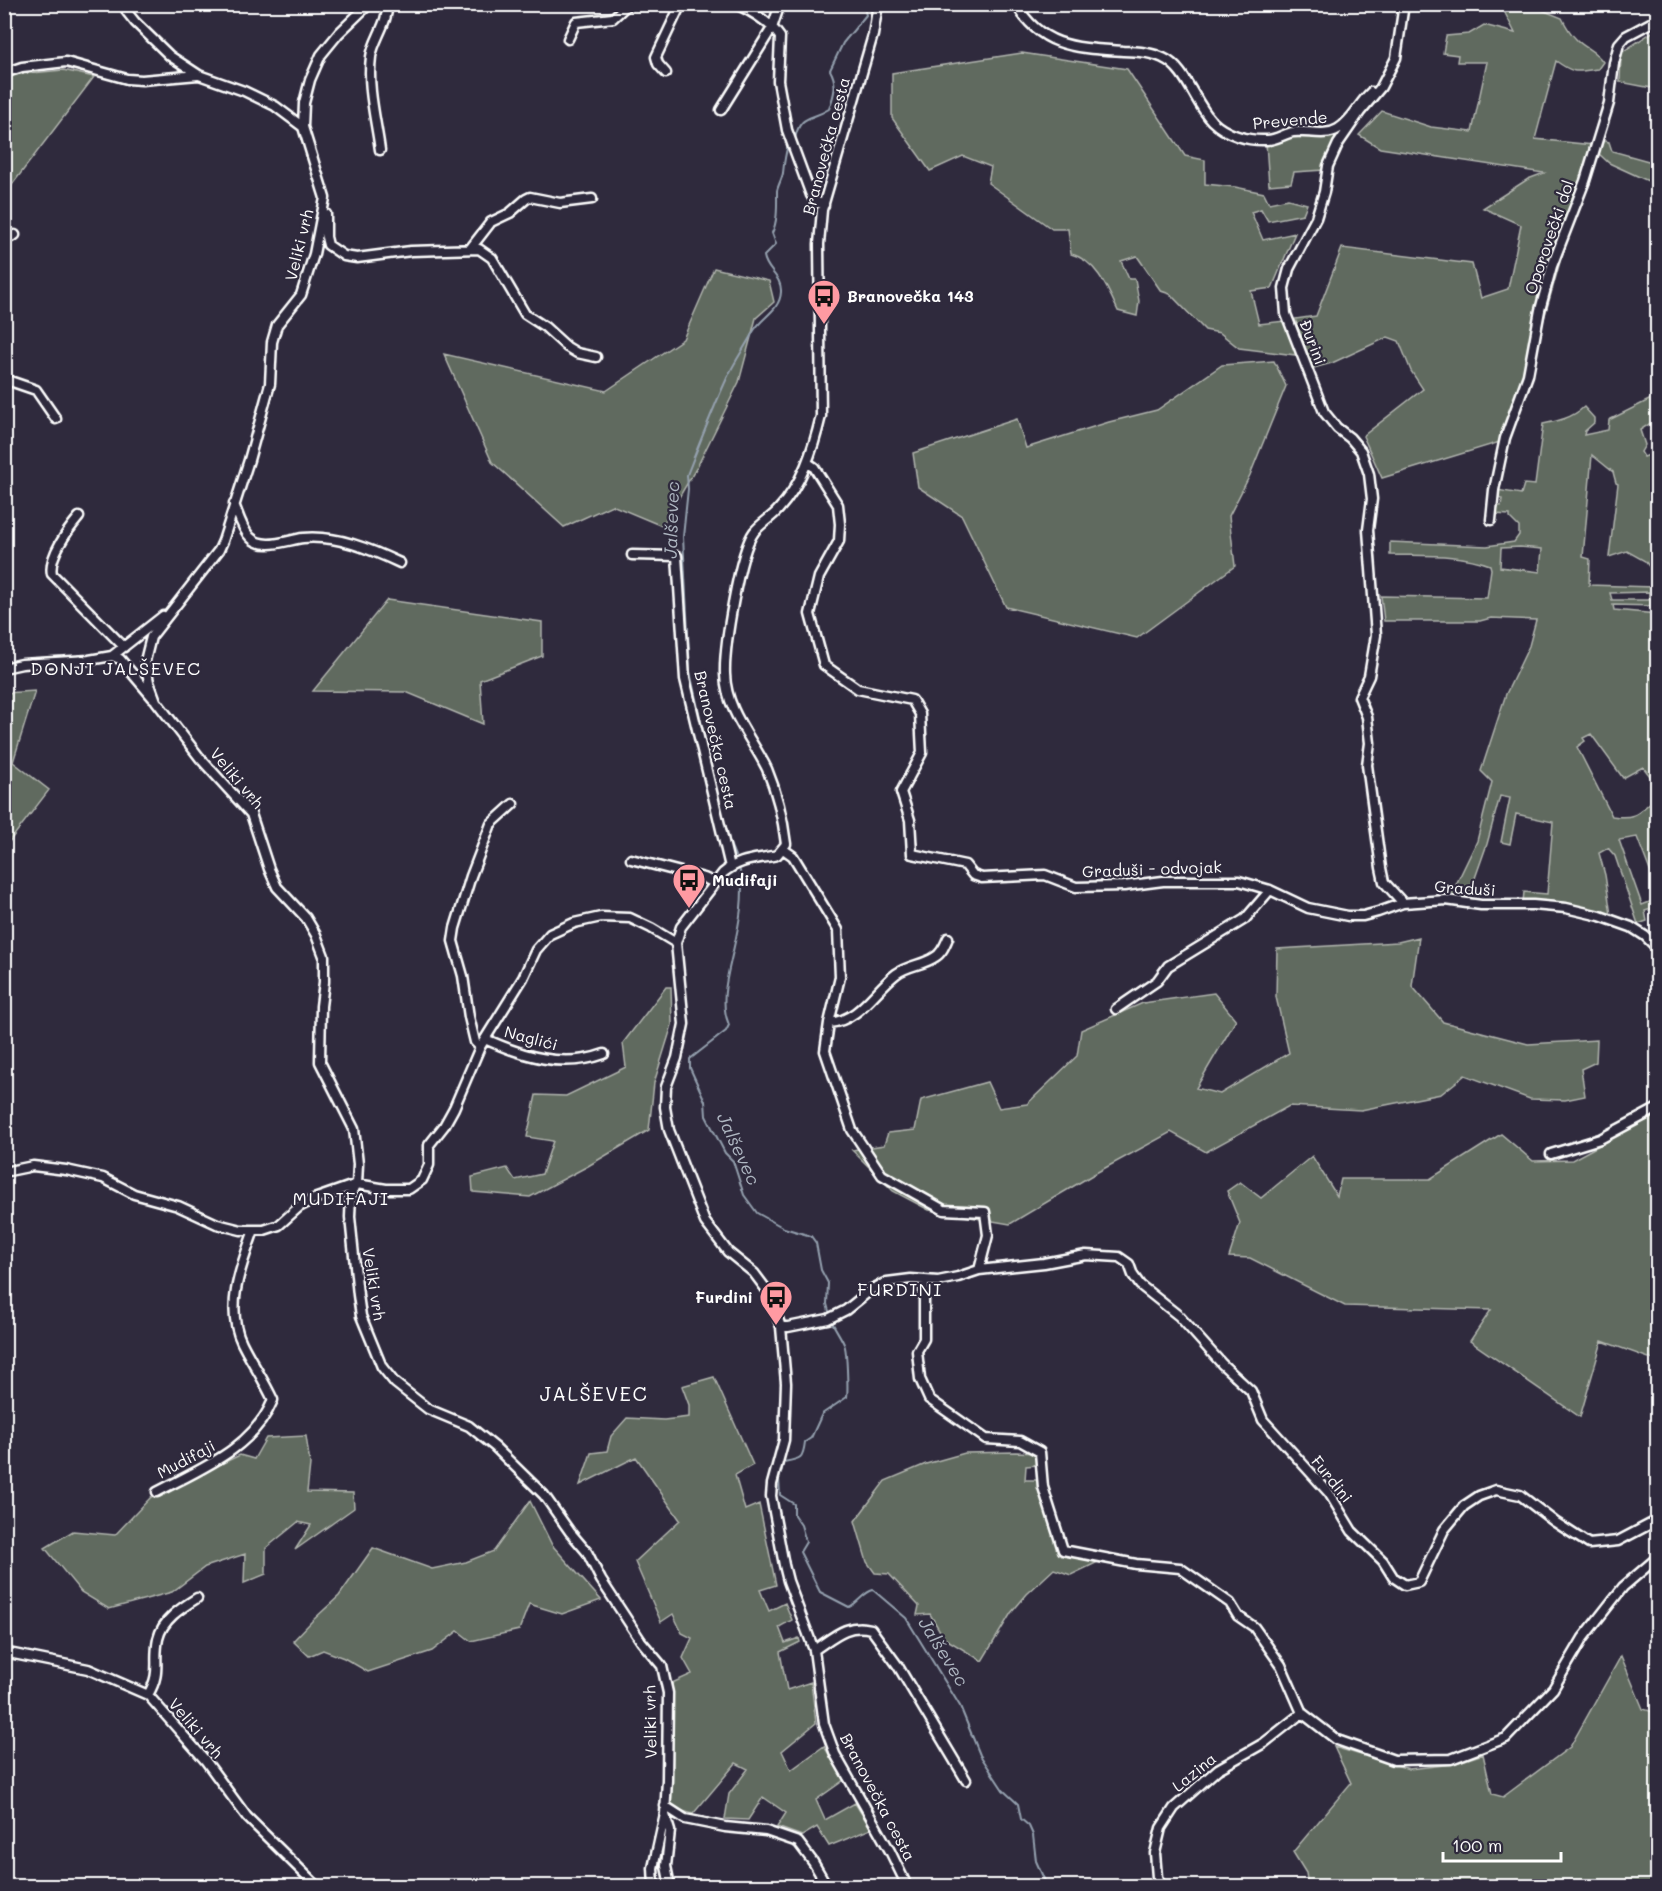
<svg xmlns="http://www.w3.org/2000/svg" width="1662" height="1891" font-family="Mali,sans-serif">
<rect width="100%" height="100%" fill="#2f2a3d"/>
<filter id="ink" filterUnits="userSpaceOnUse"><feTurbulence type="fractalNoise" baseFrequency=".0167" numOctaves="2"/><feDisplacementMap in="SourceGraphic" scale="12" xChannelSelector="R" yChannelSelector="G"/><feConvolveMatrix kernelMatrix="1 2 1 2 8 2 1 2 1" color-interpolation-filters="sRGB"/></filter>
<g filter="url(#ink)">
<path fill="#606a5e" stroke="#b0b4ae" stroke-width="1.5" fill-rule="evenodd" d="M 1489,5 L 1536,5 L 1537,8 L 1562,18 C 1566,26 1570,33 1576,39 C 1584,48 1596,51 1603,62 L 1598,69 C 1576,72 1574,74 1556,61 L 1535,139 L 1593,145 L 1510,439 L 1382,478 L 1363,436 L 1423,389 L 1411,371 L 1399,341 L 1388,337 L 1332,363 L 1313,368 L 1295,319 L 1316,316 L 1342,248 L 1472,264 L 1481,298 L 1508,289 L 1521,225 L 1483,208 L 1528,179 L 1544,173 L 1380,148 L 1359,135 L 1382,111 L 1431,127 L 1472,132 L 1487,62 L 1457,62 L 1458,55 L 1443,53 L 1446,36 L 1469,34 L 1484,25 L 1515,33 L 1504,11 Z
M 1657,29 L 1657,89 L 1620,82 L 1621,53 Z
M 1022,53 L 1127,69 L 1185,156 L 1205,160 L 1205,184 L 1235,187 L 1264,193 L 1269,203 L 1288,199 L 1307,204 L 1303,214 L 1268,221 L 1261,209 L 1251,212 L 1263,240 L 1295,233 L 1272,288 L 1251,291 L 1259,324 L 1285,321 L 1296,355 L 1239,348 L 1220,333 L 1205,330 L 1170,294 L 1161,291 L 1137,256 L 1121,261 L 1129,279 L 1135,279 L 1139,301 L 1137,316 L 1118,311 C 1108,289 1096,260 1071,254 L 1068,229 L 1052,229 L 988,183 L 991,167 L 963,156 L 930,171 L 892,118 L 892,73 Z
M 63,70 L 94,77 L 5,194 L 5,77 L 11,75 Z
M 1341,133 L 1324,170 L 1294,172 L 1291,183 L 1269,185 L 1266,143 L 1286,137 Z
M 1657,136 L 1657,185 L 1609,163 L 1598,153 L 1601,140 L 1609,142 L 1612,151 L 1652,162 Z
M 714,268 L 769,281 L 774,302 L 756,318 L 739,382 L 697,467 L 662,526 L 612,505 L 564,527 L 492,462 L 444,354 L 606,391 L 683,339 Z
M 1274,361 L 1286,386 L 1250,475 L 1229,516 L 1235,566 L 1137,638 L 1006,607 L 962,516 L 918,487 L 913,453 L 1017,419 L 1026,448 L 1109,422 L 1157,410 L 1222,365 Z
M 1657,396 L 1657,419 L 1640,430 L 1645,445 L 1641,452 L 1644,457 L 1657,452 L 1657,606 L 1613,605 L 1614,610 L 1657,614 L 1657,785 L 1643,767 L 1623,778 L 1591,734 L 1583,738 L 1585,741 L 1577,747 L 1612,816 C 1640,820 1639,810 1657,797 L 1657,818 L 1654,820 L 1657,828 L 1657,889 L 1637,837 L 1619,840 L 1642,905 L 1657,899 L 1657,907 L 1645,911 L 1647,921 L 1638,924 L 1615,856 L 1608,848 L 1599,853 L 1605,875 L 1611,915 L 1546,903 L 1523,902 L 1524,892 L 1547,894 L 1553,822 L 1516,814 L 1510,844 L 1501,842 L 1510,798 L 1500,796 L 1487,844 L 1468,898 L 1451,895 L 1477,841 L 1492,782 L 1481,771 L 1506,694 L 1529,646 L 1536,620 L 1491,618 L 1480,621 L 1384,621 L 1381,596 L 1487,598 L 1491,569 L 1490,565 C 1459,553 1422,556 1390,555 L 1390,542 L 1487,546 L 1514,542 L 1519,535 L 1519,527 L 1510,518 L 1510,515 L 1494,514 L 1495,506 L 1501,506 L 1502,499 L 1496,498 L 1497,490 L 1521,494 L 1524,484 L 1535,485 L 1543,424 C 1558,421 1572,418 1584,407 L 1594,418 L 1594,423 L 1585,431 L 1584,435 L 1608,430 L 1609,420 ZM 1592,455 L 1613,472 L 1616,483 L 1618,484 L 1609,557 L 1627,551 L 1645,561 L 1657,577 L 1654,587 L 1589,585 L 1590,559 L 1583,557 ZM 1520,547 L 1542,549 L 1540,572 L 1500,567 L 1501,548 ZM 1649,592 L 1649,600 L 1612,600 L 1610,593 Z
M 387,600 L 542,622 L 542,656 L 480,680 L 483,724 L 406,692 L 313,691 Z
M 35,691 L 13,762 L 49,790 L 5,847 L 5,693 Z
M 1419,937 L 1412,986 L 1443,1022 L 1528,1044 L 1597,1040 L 1596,1062 L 1581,1069 L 1585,1096 L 1565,1100 L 1530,1099 L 1465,1075 L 1441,1094 L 1361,1110 L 1289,1106 L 1206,1152 L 1171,1132 L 1094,1174 L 1010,1224 L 929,1210 L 893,1191 L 852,1150 L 884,1145 L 888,1133 L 915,1130 L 921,1100 L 987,1082 L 999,1108 L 1027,1104 L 1077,1056 L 1081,1030 L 1143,1003 L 1214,993 L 1236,1020 L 1196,1088 L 1220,1094 L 1289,1053 L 1276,997 L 1277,949 L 1398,942 Z
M 666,987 L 671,987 L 672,1025 L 654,1083 L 649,1130 L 588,1166 L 530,1197 L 473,1192 L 472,1177 L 507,1168 L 515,1180 L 542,1174 L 553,1141 L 527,1137 L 536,1095 L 566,1096 L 626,1067 L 623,1043 Z
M 1657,1114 L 1657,1361 L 1602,1341 L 1580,1417 L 1470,1341 L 1491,1310 L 1345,1306 L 1250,1258 L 1229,1257 L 1240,1223 L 1227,1191 L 1240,1182 L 1261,1198 L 1312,1156 L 1337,1196 L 1341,1179 L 1430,1179 L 1501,1134 L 1533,1161 L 1572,1160 Z
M 714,1377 L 753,1465 L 735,1475 L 745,1510 L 759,1504 L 776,1585 L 760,1590 L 769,1611 L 785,1603 L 792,1620 L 779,1627 L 785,1643 L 799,1638 L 800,1642 L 780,1652 L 787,1690 L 811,1682 L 816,1723 L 782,1751 L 791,1770 L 824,1746 L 844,1780 L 816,1800 L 825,1820 L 855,1803 L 871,1829 L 829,1846 L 817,1827 L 802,1836 L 777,1827 L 786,1813 L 763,1797 L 748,1820 L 725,1819 L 729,1794 L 748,1769 L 736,1763 L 693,1814 L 679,1810 L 669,1802 L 672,1683 L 692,1674 L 683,1658 L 692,1638 L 682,1633 L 673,1614 L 661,1622 L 635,1562 L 680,1520 L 636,1457 L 580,1485 L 591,1453 L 607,1451 L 611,1436 L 627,1418 L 664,1420 L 689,1417 L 689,1405 L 682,1386 Z
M 306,1436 L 310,1464 L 307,1492 L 353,1493 L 354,1508 L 295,1550 L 311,1525 L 298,1522 L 266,1548 L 266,1574 L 244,1583 L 245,1554 L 205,1567 L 172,1592 L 109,1609 L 81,1592 L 45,1548 L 73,1531 L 115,1535 L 151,1497 L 240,1455 L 254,1459 L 266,1438 Z
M 1016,1452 L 1037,1453 L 1037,1465 L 1026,1466 L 1025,1480 L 1038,1480 L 1062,1553 L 1100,1561 L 1071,1575 L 1054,1569 L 1027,1594 L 1011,1613 L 982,1661 L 944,1638 L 930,1614 L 917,1615 L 919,1606 L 889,1574 L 875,1573 L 867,1562 L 855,1521 L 885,1481 L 926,1464 L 965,1453 Z
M 530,1501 L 552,1545 L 601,1600 L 562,1614 L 529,1604 L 519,1630 L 471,1641 L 458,1631 L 432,1651 L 368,1672 L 344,1658 L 323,1650 L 309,1656 L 293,1641 L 312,1621 L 339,1596 L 373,1548 L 432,1569 L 466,1562 L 494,1551 Z
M 1621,1656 L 1643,1709 L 1657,1713 L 1657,1886 L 1308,1886 L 1306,1873 L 1293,1852 L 1351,1783 L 1334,1747 L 1409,1769 L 1453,1764 L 1483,1754 L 1492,1794 L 1503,1797 L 1570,1747 Z"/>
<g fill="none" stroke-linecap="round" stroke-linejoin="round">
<path stroke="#94a0ae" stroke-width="2" d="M 795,139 C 800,114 810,121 829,109 C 834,95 838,84 830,70 L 843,43 L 866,15 L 863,4
M 735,856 L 730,844 L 717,794 L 690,672 L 683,537 L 688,489 L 687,475 C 700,442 713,408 728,376 C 735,361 745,347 753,332 C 761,317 780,311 781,292 C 782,276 766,271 764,256 L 776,244 L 772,233 C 778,221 777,205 777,191 C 778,185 782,179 783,173 C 784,163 785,155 788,145
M 739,867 C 746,893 739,925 733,951 C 728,974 719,1002 729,1025 L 726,1031 L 690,1059 L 690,1068 L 705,1101 L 706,1116 L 725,1153 L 733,1161 L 744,1195 L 757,1213 L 784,1228 L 811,1236 L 816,1243 L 821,1270 L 828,1283 L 827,1304 L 830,1315
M 832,1322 C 836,1330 841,1337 844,1344 C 847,1349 848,1390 847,1397 L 822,1414 L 811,1438 L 805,1442 C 803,1459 801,1459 784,1462 L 779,1479 L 780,1495 L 794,1504 L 794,1515 L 801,1525 L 806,1542 L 800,1552 L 820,1592 L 849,1607 C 858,1603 864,1592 873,1590 L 906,1618 L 960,1706 L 980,1755 L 1003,1790 L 1018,1804 L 1021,1819 L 1029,1826 L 1033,1835 L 1036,1861 L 1047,1886"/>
<defs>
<path id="street" d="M 126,4 L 127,12 L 135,22 L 170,56 L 199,75 L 244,91 L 275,106 L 303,127
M 369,4 L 339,33 L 321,55 L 310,80 L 304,103 L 303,127 L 325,198 L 314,254 L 301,295 L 277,325 L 272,342 L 270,384 L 249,460 L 223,541 L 219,550 L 151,637 L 145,661 L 149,682 L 156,701 L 200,758 L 251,814 L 269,869 L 277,887 L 306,918 L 316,935 L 324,956 L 324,982 L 321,1006 L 320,1062 L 354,1129 L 358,1164 L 357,1184 L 351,1194 L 350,1217 L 358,1295 L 361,1316 L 382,1367 L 395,1383 L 428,1409 L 469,1426 L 495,1447 L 544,1495 L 570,1532 L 587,1552 L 601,1580 L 641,1641 L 662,1666 L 668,1693 L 667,1780 L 665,1814 L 653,1868 L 654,1886
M 736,4 C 751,11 771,23 780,37 L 778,81 L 787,130 L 811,195 L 815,201 L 824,205
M 878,4 L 873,35 L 822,210 L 819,244 L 821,416 C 813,450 802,484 778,510 C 771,518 760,524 754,532 C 739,552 724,648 725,674 C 726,711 752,738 767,769 C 777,793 783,819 786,844 L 777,855 C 755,860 741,858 723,873 L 681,927 L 676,943 L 684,1024 L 677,1058 L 666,1087 L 665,1107 L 669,1130 L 705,1222 L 728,1252 L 754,1273 L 769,1293 L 781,1327 L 786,1383 L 784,1440 L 772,1484 L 771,1496 L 784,1565 L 788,1581 L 814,1650 L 824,1724 L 835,1754 L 890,1851 L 907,1886
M 1016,4 C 1041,48 1077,48 1123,51 C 1135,51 1151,52 1163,58 C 1186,68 1194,102 1212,121 C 1226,135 1248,141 1267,140 C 1276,140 1284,134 1293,132 C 1307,130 1325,137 1338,129 C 1353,120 1358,104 1371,92
M 1404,4 L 1396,58 L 1381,87 L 1360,112 L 1338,144 L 1328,166 L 1324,192 L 1316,218 L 1289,269 L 1284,288 L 1286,314 L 1324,412 L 1337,428 L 1350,438 L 1361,451 L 1369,474 L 1372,499 L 1368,530 L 1376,635 L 1369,676 L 1359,697 L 1367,717 L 1370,743 L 1367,765 L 1381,868 L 1384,882 L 1403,903 L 1446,900 L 1481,905 L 1533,905 L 1566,908 L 1600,916 L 1631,927 L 1645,936 L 1658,949
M 568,39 L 576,22 L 613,18 L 628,4
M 4,73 L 22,67 L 66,62 L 127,79 L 142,80 L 198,75
M 666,73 L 658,64 L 656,57 L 681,4
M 721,110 L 772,28 L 780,4
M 380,150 C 376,120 367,87 371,57 C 373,40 389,22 387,4
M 326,214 L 326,237 L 328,245 L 344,256 L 357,258 L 411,251 L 479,249 L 492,258 L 525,314 L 545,327 L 567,347 L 577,353 L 596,357
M 4,240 L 15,235
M 470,249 L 491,222 L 510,213 L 526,199 L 530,197 L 560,203 L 592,199
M 4,379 L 36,390 L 56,419
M 808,463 L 814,467 L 838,505 L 840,524 L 839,541 L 819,577 L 810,614 L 824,665 L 858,689 L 912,700 L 920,714 L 922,753 L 901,792 L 910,820 L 912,854 L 965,865 L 973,875 L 982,878 L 1045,875 L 1076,887 L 1124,886 L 1163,881 L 1239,881 L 1270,890 L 1308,908 L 1348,916 L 1363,916 L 1378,912 L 1403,903
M 234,504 C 238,514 242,529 250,537 C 263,551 287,540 303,538 C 337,535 370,549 400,563
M 79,517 C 68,530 48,557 52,574 L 124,647
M 1491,520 L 1494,490 L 1505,438 L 1528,375 L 1540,310 L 1552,266 L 1585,181 L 1609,103 L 1614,63 L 1619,44 L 1626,36 L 1658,19
M 632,555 L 677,556 L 685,679 L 730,867
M 112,656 L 120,659 L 153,698
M 4,668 L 22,664 L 89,660 L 112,656 L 163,616
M 783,849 L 793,856 L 838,930 L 840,977 L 829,1023 L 825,1051 L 852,1130 L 882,1175 L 944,1210 L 985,1212 L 988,1235 L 979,1270
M 631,859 L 704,878 L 715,883
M 1116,1009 L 1157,981 L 1168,966 L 1245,919 L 1270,890
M 829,1023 C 859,1021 874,991 896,974 C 908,965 924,965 935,957 C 942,953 945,945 948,938
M 485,1039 C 523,1056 563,1069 604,1054
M 480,1047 L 475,1042 L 469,1017 L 463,976 L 453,941 L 455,928 L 471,876 L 491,824 L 513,804
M 1551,1154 L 1600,1139 L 1658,1108
M 4,1172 L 33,1166 L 66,1170 L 103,1178 L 134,1194 L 178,1206 L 217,1224 L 241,1230 L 264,1230 L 279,1225 L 299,1207 L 314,1199 L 357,1184 L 386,1189 L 409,1189 L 422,1180 L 429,1165 L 429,1145 L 444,1126 L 454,1108 L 480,1047 L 523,978 L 536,950 L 550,934 L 574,923 L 601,917 L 630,918 L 651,928 L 676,943
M 924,1280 L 924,1339 L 917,1351 L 920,1379 L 929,1399 L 986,1439 L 1020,1441 L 1040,1452 L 1043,1487 L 1063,1550 L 1136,1564 L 1180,1568 L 1230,1603 L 1238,1616 L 1254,1627 L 1281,1665 L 1302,1713 L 1337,1740 L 1394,1760 L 1451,1759 L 1506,1738 L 1553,1689 L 1583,1638 L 1623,1587 L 1658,1557
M 781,1327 L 788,1327 L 828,1319 L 846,1310 L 872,1289 L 887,1282 L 911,1279 L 938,1281 L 958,1277 L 979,1270 L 1044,1263 L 1086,1255 L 1119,1257 L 1129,1264 L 1133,1275 L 1140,1285 L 1179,1316 L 1222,1364 L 1251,1391 L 1263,1420 L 1329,1493 L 1352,1531 L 1383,1561 L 1393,1577 L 1405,1585 L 1419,1582 L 1444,1530 L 1464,1506 L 1479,1496 L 1496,1490 L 1520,1495 L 1555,1522 L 1589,1544 L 1618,1541 L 1658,1520
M 157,1492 C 200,1469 253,1449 273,1400 C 264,1380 252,1363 242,1343 C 224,1307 242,1264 254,1230
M 814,1650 C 834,1637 846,1623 871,1629 L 898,1666 L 966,1780
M 4,1652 L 88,1669 L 148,1695 C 162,1671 153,1663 158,1639 C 162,1620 181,1608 197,1598
M 148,1695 L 205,1760 L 247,1817 L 317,1886
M 665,1806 L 685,1819 L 725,1827 L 766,1831 L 798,1842 L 813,1862 L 827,1886
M 665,1815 L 670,1831 L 666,1866 L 670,1886
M 1161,1886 L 1157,1877 L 1155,1853 L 1161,1828 L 1174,1808 L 1218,1769 L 1264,1743 L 1302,1713"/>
</defs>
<use href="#street" stroke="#fff" stroke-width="13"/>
<use href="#street" stroke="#2f2a3d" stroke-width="8"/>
</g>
</g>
<defs>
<symbol id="bus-pin" viewBox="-11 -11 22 30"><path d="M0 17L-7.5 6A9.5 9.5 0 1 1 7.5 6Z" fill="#ff9aa2" stroke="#2f2a3d"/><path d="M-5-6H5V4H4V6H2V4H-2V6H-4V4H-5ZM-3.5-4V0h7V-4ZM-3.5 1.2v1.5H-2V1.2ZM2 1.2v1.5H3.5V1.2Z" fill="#111"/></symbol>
</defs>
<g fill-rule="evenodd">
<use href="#bus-pin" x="805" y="277" width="38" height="52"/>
<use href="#bus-pin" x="670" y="861" width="38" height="52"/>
<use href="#bus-pin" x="757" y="1278" width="38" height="52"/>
</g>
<g text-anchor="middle" stroke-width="4.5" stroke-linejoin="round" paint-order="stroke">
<g font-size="16" fill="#fff" stroke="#2f2a3d">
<text transform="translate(1290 120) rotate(-5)" y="6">Prevende</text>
<text transform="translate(826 146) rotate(-75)" y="6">Branovečka cesta</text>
<text transform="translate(1549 237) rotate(-71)" y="6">Oporovečki dol</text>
<text transform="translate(299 245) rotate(-76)" y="6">Veliki vrh</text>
<text transform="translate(1313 342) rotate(69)" y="6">Đurini</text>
<text transform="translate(716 740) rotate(77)" y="6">Branovečka cesta</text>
<text transform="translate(237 778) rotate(50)" y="6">Veliki vrh</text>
<text transform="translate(1152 869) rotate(-2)" y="6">Graduši - odvojak</text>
<text transform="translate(1465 888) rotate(4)" y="6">Graduši</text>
<text transform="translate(531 1038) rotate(15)" y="6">Naglići</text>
<text transform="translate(374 1284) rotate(81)" y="6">Veliki vrh</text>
<text transform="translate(186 1459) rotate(-28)" y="6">Mudifaji</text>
<text transform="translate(1332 1479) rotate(51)" y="6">Furdini</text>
<text transform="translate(650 1722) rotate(-91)" y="6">Veliki vrh</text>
<text transform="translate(196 1728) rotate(49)" y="6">Veliki vrh</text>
<text transform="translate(1194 1772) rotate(-39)" y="6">Lazina</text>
<text transform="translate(878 1797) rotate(62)" y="6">Branovečka cesta</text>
</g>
<g font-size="16" font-weight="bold" fill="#fff" stroke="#2f2a3d" text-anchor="start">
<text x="847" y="302">Branovečka 143</text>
<text x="712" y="886">Mudifaji</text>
<text x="753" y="1303" text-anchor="end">Furdini</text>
</g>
<g font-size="18" font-style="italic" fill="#afb7c2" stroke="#2f2a3d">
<text transform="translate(672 520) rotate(-88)" y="6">Jalševec</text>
<text transform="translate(738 1149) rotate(65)" y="6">Jalševec</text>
<text transform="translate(943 1652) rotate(58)" y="6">Jalševec</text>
</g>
<g font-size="18" letter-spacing="1.5" fill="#fff" stroke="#2f2a3d">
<text x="116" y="675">DONJI JALŠEVEC</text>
<text x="341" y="1205">MUDIFAJI</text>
<text x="900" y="1296">FURDINI</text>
</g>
<g font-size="20" letter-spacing="1.5" fill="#fff" stroke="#2f2a3d">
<text x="594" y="1401">JALŠEVEC</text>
</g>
</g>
<rect width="1662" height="1891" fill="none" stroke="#2f2a3d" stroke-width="24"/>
<rect x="12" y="12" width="1638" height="1867" fill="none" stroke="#fff" stroke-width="2" filter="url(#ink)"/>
<path d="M1443 1852v9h118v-9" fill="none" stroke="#ffffff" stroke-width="3"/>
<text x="1452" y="1852" font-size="18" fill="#ffffff" stroke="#2f2a3d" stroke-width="4.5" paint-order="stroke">100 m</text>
</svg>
